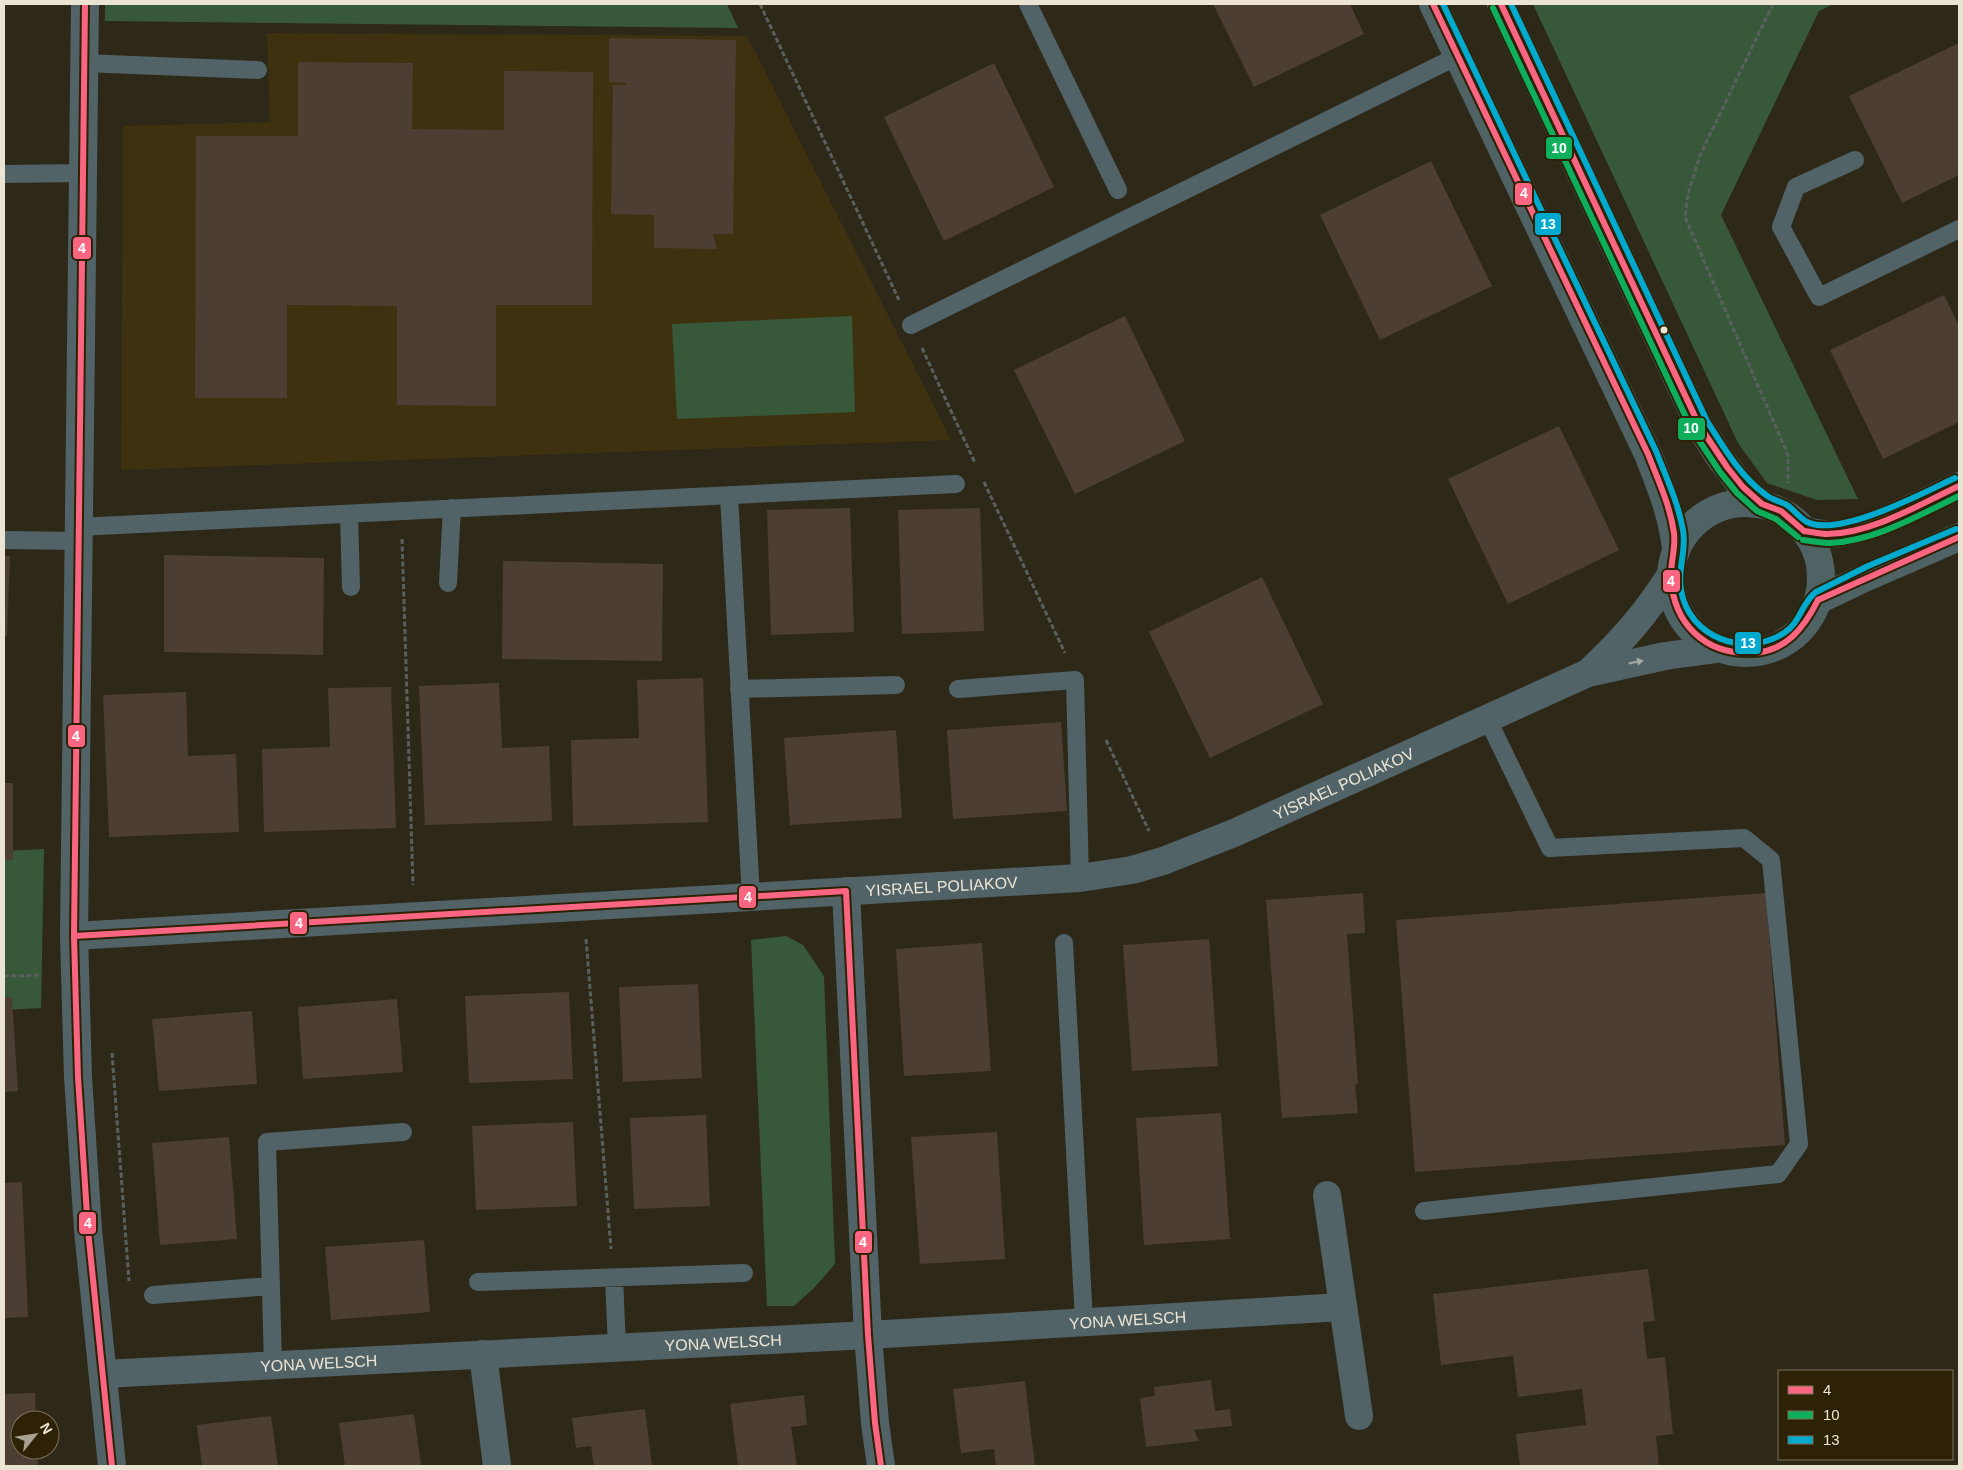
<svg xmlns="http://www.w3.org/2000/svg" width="1963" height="1470" font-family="Arial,sans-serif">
<rect width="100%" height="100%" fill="#2e2819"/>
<path fill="#3e310f" d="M 267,33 L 747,36 L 951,440 L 121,470 L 123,126 L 270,122 Z"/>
<path fill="#385939" d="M 105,4 L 727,4 L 738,28 L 105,21 Z
M 1533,4 L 1834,4 L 1819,11 L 1721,215 L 1858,499 L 1817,500 L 1767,483 L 1738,443 Z
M 852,316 L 855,412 L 677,419 L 672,324 Z
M 44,849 L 41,1008 L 4,1010 L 4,851 Z
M 786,936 L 803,945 L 824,976 L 835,1264 L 814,1288 L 794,1306 L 767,1306 L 751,940 Z"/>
<path fill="#4d3e33" d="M 1213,4 L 1350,4 L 1364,34 L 1254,87 Z
M 609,38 L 736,40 L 733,234 L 713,234 L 717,249 L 654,248 L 654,215 L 611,214 L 613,85 L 626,85 L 626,83 L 609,82 Z
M 1959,43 L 1959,175 L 1902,203 L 1849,96 Z
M 298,62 L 413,63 L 412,129 L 504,130 L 504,71 L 593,72 L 592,305 L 496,305 L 496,406 L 397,405 L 397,306 L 287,305 L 287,398 L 195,398 L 196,136 L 298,136 Z
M 994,63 L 1054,187 L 944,241 L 884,117 Z
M 1431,161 L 1492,286 L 1380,340 L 1320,215 Z
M 1944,295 L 1959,326 L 1959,422 L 1883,459 L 1830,350 Z
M 1125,316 L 1185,441 L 1075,494 L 1014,370 Z
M 1559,426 L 1619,550 L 1508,604 L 1448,479 Z
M 850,508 L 854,632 L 771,635 L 767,510 Z
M 980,508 L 984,631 L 902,634 L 898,510 Z
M 164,555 L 324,558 L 323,655 L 164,652 Z
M 4,556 L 10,556 L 7,636 L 4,636 Z
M 503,561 L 663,564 L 662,661 L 502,659 Z
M 1262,577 L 1323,704 L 1210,758 L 1149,632 Z
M 703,678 L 708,822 L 573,826 L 571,740 L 639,738 L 637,680 Z
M 499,683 L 502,748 L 549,746 L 552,821 L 425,825 L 419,686 Z
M 391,687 L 396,828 L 264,832 L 262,749 L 330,747 L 328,688 Z
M 186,692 L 188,756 L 236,754 L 239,832 L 109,837 L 103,695 Z
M 1061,722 L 1067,811 L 953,819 L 947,730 Z
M 896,730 L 902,818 L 790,825 L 784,738 Z
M 4,783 L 13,783 L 13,860 L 4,860 Z
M 1363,893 L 1365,933 L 1347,934 L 1358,1084 L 1355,1085 L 1358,1113 L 1282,1118 L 1266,900 Z
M 1766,893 L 1785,1145 L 1415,1172 L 1396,920 Z
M 1209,939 L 1218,1066 L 1132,1071 L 1123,945 Z
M 982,943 L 991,1071 L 904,1076 L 896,949 Z
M 698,984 L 702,1078 L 623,1082 L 619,987 Z
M 569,992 L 573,1079 L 469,1083 L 465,996 Z
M 4,997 L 12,997 L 18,1091 L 4,1092 Z
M 397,999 L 403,1072 L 303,1079 L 298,1007 Z
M 252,1011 L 257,1084 L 159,1091 L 152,1019 Z
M 1221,1113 L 1230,1239 L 1144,1245 L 1136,1118 Z
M 706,1115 L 710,1206 L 634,1209 L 630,1118 Z
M 573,1122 L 577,1206 L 476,1210 L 472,1126 Z
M 997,1132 L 1005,1259 L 920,1264 L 911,1137 Z
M 229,1137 L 237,1239 L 160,1245 L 152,1143 Z
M 22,1182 L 28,1317 L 4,1318 L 4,1183 Z
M 424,1240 L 430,1312 L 331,1320 L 325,1247 Z
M 1648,1269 L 1655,1321 L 1643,1322 L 1647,1359 L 1665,1357 L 1673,1434 L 1656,1436 L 1659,1466 L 1520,1466 L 1516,1434 L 1586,1425 L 1582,1389 L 1518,1397 L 1513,1356 L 1441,1365 L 1433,1294 Z
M 1211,1380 L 1215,1411 L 1230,1409 L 1232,1426 L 1194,1430 L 1199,1441 L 1146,1447 L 1140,1398 L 1155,1396 L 1154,1387 Z
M 1025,1381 L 1035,1466 L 996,1466 L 994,1449 L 961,1453 L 953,1389 Z
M 35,1393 L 36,1420 L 20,1420 L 20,1450 L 37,1450 L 38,1466 L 4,1466 L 4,1394 Z
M 804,1395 L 807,1425 L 791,1427 L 797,1466 L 738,1466 L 730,1404 Z
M 645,1409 L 652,1466 L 594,1466 L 591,1446 L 576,1448 L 572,1418 Z
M 414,1414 L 421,1466 L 345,1466 L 339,1423 Z
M 271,1416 L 278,1466 L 202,1466 L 197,1425 Z"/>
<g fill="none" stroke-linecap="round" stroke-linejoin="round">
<path stroke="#59605e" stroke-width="3" stroke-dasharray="5 2.5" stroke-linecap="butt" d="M 760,4 L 899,300
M 1773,4 L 1700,155 L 1688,194 L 1685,217 L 1788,455 L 1788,483
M 922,348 L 975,463
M 984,482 L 1065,653
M 402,539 L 413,885
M 1106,740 L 1149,831
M 586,939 L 611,1249
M 4,976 L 42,975
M 112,1053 L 129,1281"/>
<path stroke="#516366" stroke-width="18" d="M 1028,4 L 1118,190
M 84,63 L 258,70
M 1855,160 L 1796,187 L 1781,227 L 1819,297 L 1959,229
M 4,174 L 83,173
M 911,325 L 1458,56
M 729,495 L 751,897
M 349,514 L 351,587
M 78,527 L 956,484
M 4,540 L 79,541
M 448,583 L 452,508
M 739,689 L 896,685
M 958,689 L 1075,680 L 1080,878
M 1064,943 L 1084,1322
M 1424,1211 L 1778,1174 L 1799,1144 L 1771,860 L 1744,838 L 1550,848 L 1487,718
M 614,1278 L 617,1347
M 478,1282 L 744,1273
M 153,1295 L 271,1286
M 273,1365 L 267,1142 L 403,1132"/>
<g stroke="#516366" stroke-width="28">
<path d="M 85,4 L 74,936 L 78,1077 L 88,1230 L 112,1466"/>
<path d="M 1589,672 C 1623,640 1645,615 1670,576"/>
<path d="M 846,891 L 868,1335 L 875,1423 L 881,1466"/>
<path id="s1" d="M 74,936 L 1080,878 L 1132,870 L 1163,861 L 1234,833 L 1588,673 L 1665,656 L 1717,649"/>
<path d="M 1327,1195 L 1359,1416"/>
<path d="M 483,1354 L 497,1466"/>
<path id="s2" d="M 103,1374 L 868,1335 L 1343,1307"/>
</g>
<path stroke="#4f6365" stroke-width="28" d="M 1433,4 L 1648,454 C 1660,485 1673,516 1676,550
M 1501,4 L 1699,425 L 1720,458 L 1743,488 L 1764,505
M1671 578a75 75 0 1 1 150 0a75 75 0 1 1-150 0Z
M 1804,531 C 1812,532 1820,534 1828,534 C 1863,535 1926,501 1959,486
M 1818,600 L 1860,580 L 1959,537"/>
<defs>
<path id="bus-1" d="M 85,4 L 74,936 L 78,1077 L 88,1230 L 112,1466
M 1433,4 L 1648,454 C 1658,480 1670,505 1674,533 C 1676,549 1670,563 1671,579 C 1674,624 1705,654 1750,653 C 1785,653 1804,628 1818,600
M 1501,4 L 1699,425 L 1727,467 L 1743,487 L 1762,504 L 1781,511 L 1804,531
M 1804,531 C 1812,532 1820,534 1827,534 C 1871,534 1920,504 1959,486
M 1818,600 L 1959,537
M 74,936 L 846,891 L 868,1335 L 875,1423 L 881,1466"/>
<path id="bus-2" d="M 1493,8 L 1692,430 L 1720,472 L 1737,493 L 1757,511 L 1776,519 L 1798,537
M 1803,540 C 1812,541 1821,543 1830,543 C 1875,541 1919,515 1959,496"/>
<path id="bus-3" d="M 1443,4 L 1656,451 C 1666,477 1678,502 1683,530 C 1687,551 1677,569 1681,590 C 1689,638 1745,658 1784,633 C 1801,622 1802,602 1816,592 L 1868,566 L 1956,529
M 1511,4 L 1707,421 C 1724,448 1740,476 1766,495 C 1772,500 1780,501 1787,505 C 1794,510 1800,518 1807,522 C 1839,538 1925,492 1955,478"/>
</defs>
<use href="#bus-1" stroke="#2d2206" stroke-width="10"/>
<use href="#bus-2" stroke="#2d2206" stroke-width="10"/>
<use href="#bus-3" stroke="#2d2206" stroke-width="10"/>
<use href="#bus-1" stroke="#fa6682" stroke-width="6"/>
<use href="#bus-2" stroke="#0daf5c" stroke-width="6"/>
<use href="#bus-3" stroke="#00a9ce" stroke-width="6"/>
</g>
<defs><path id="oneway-solid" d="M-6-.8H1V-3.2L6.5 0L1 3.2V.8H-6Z" transform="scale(1.25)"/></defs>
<use fill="#a6aaa2" href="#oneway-solid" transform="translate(1636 662) rotate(-11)"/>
<circle fill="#ebe4d4" stroke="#2d2206" stroke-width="2" cx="1664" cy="330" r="4.5"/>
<g text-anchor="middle" stroke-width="4" stroke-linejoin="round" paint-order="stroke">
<g font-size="16" fill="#ebe4d4" stroke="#2d2206">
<text dy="6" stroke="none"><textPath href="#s1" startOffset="1289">YISRAEL POLIAKOV</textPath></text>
<text dy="6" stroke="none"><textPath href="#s1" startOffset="869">YISRAEL POLIAKOV</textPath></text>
<text dy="6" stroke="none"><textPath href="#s2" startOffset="1026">YONA WELSCH</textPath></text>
<text dy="6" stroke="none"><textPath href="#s2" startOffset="621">YONA WELSCH</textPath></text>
<text dy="6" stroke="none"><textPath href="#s2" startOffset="216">YONA WELSCH</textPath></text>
</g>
</g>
<g stroke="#2d2206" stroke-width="2">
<rect x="1545" y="136" width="28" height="24" rx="5" fill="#0daf5c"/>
<rect x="1514" y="182" width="19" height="24" rx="5" fill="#fa6682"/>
<rect x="1534" y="212" width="28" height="24" rx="5" fill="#00a9ce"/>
<rect x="72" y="236" width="20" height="24" rx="5" fill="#fa6682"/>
<rect x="1677" y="417" width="29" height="24" rx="5" fill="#0daf5c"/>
<rect x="1662" y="569" width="19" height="24" rx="5" fill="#fa6682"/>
<rect x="1734" y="631" width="28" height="24" rx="5" fill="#00a9ce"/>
<rect x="67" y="724" width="19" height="24" rx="5" fill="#fa6682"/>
<rect x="738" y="885" width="19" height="24" rx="5" fill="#fa6682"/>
<rect x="289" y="911" width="19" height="24" rx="5" fill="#fa6682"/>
<rect x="78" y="1211" width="19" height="24" rx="5" fill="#fa6682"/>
<rect x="854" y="1230" width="19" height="24" rx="5" fill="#fa6682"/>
</g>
<g font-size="14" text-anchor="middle" font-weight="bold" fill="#fff">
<text x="1559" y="153">10</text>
<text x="1524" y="198">4</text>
<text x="1548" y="229">13</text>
<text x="82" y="253">4</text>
<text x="1691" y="433">10</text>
<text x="1671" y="586">4</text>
<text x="1748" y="648">13</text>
<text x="76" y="741">4</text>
<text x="748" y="902">4</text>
<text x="299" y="928">4</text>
<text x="88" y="1228">4</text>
<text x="863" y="1247">4</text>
</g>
<rect width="1963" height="1470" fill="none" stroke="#ebe4d4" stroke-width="10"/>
<rect x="1778" y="1370" width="175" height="90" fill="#2d2206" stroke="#797058"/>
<rect x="1788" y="1386" width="25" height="8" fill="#fa6682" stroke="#797058"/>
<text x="1823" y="1395" font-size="15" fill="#ebe4d4">4</text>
<rect x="1788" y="1411" width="25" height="8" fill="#0daf5c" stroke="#797058"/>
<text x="1823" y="1420" font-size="15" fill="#ebe4d4">10</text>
<rect x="1788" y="1436" width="25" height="8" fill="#00a9ce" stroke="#797058"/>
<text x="1823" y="1445" font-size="15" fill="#ebe4d4">13</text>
<g transform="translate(35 1435) rotate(60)"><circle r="24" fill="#2d2206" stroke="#797058"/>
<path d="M0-4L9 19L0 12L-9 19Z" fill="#a9a293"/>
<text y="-8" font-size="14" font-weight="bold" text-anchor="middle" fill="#ebe4d4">N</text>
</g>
</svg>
